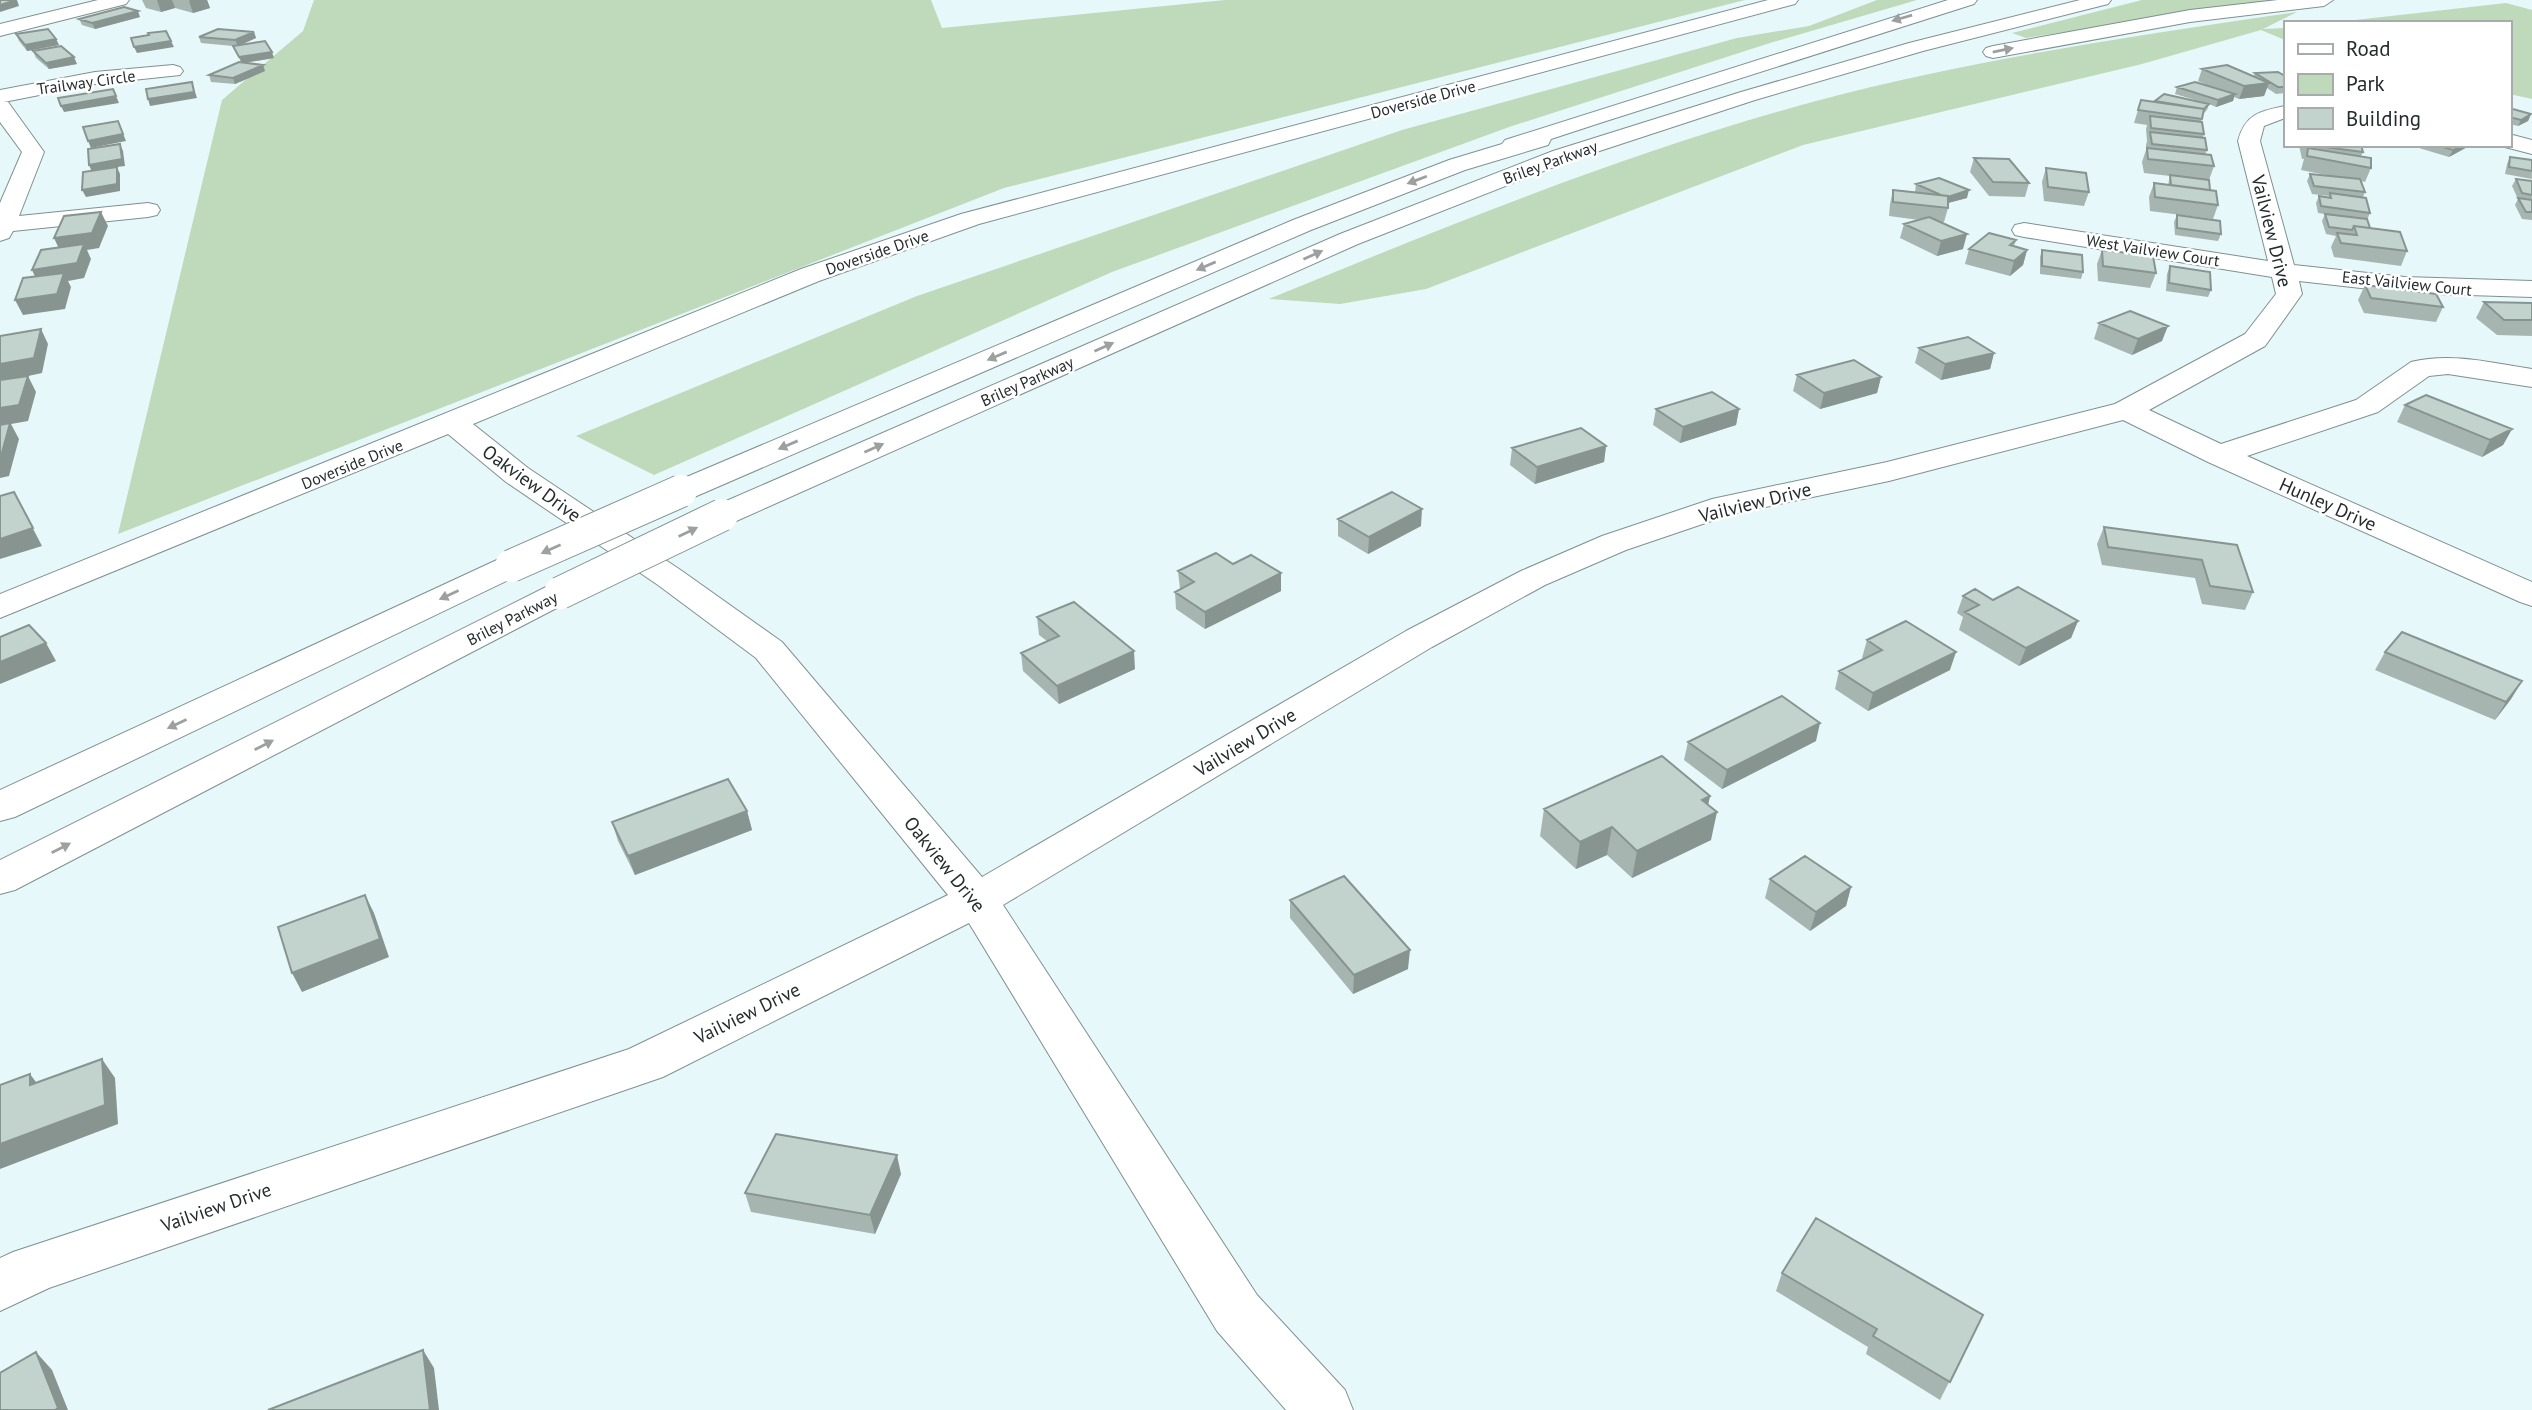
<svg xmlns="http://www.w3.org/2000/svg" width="2532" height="1410" font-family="'PT Sans',sans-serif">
<rect width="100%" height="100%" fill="#e6f8fa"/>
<path fill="#bedaba" d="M 314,0 L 931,0 L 942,28 L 1225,0 L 1745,0 L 1004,188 L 118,534 L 222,100 L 303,31 Z
M 1877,0 L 1917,0 L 1770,43 L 1512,126 L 1112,272 L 654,475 L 576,436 L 917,296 L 1402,130 L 1737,38 L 1809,26 Z
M 2142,0 L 2277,0 L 2026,38 L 2012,33 Z
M 2506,3 L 2532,10 L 2532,99 L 2509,94 L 2509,23 L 2329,23 Z
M 2297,12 L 2263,29 L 2285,28 L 2285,40 L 2261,30 L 2142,64 L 1803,145 L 1426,289 L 1340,304 L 1269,299 C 1449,225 1628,152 1816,101 C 1974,59 2135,36 2297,12 Z"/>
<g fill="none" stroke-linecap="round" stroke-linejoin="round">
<defs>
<path id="minor" d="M 98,0 L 129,0 L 126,4 L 0,36 L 0,24 Z
M 1768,0 L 1798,0 L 1795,4 L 979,224 L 819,281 L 473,424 L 528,468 L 682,571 L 782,642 L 982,877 L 1406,631 L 1521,571 L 1602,536 L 1712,499 L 1887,462 L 2115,404 L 2245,334 L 2276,294 L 2272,277 L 2024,237 L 2015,235 L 2012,230 L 2015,225 L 2024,223 L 2268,261 L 2238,141 C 2245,114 2260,111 2285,106 L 2285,118 L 2264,126 L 2260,141 L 2294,265 L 2405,277 L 2532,281 L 2532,297 L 2405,293 L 2299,281 L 2302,294 L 2265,346 L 2149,410 L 2221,444 L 2356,400 L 2411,362 C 2451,352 2492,363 2532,369 L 2532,387 L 2448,374 L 2429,376 L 2378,412 L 2247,456 L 2532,582 L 2532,606 L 2520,602 L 2208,462 L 2123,420 L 1889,481 L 1732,514 L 1626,550 L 1545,585 L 1432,647 L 1003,905 L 1257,1295 L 1345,1390 L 1353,1410 L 1286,1410 L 1217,1331 L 969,923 L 663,1077 L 49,1288 L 0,1311 L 0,1258 L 13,1252 L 629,1049 L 948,895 L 756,658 L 658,585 L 506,482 L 448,434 L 0,618 L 0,594 L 801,269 L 961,214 Z
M 173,65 L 180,67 L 183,71 L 180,75 L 95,84 L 4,102 L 8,102 L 44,152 L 19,216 L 148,203 L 157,205 L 160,210 L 157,215 L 148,217 L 13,231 L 9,238 L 0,241 L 0,203 L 22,152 L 0,122 L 0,90 L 95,72 Z
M 2509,134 L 2532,140 L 2532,154 L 2501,146 L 2509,145 Z"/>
<path id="highway" d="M 1948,0 L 1977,0 L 1974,4 L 1603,122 L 1551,139 L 1548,145 L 1465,170 L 1311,230 L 692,498 L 681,501 L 670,498 L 665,491 L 670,484 L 1293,220 L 1449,160 L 1502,144 L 1505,140 Z
M 2080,0 L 2111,0 L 2108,4 L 1923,51 L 1755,100 L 1569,161 L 1358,244 L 734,522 L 722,525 L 710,522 L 705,515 L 710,508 L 1340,234 L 1553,151 L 1741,92 L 1909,43 Z
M 2278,0 L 2333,0 L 2324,6 L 2190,22 L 1993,58 L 1986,56 L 1983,52 L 1986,48 L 1993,46 L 2190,10 Z
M 511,556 L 523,559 L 528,566 L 523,573 L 15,817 L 0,821 L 0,790 L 499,559 Z
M 560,582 L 572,586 L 578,593 L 572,600 L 15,890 L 0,894 L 0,860 L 548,586 Z"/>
</defs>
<use href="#minor" stroke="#7f9092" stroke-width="2"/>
<use href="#highway" stroke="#7f9092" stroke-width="2"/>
<use href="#minor" fill="#fff" fill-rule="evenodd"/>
<use href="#highway" fill="#fff" fill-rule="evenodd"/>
<defs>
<path id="highway-bridge" d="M 511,566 L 681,491
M 560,593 L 722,515"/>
</defs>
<use href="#highway-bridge" stroke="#7f9092" stroke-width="34" stroke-linecap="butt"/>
<use href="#highway-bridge" stroke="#fff" stroke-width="32"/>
</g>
<path fill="#a7b5b0" d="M 142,0 L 207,0 L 210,8 L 193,13 L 175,8 L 161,12 L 146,8 Z
M 140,17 L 95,29 L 82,25 L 79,19 Z
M 254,32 L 256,38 L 243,44 L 274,58 L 245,63 L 263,65 L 265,71 L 235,84 L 211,82 L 209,75 L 241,62 L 233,46 L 201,43 L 199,37 Z
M 16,34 L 56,39 L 59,45 L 27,51 L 19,41 Z
M 33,51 L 77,64 L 49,69 L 36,58 Z
M 2202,69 L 2254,76 L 2255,73 L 2285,76 L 2285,93 L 2276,94 L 2267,88 L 2264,96 L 2239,99 L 2234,97 L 2233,101 L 2216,107 L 2209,104 L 2207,110 L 2203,114 L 2201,122 L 2204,134 L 2203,138 L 2207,150 L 2205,155 L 2214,166 L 2209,180 L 2210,190 L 2218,205 L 2213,219 L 2150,211 L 2149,197 L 2154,183 L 2168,185 L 2170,176 L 2144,173 L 2142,162 L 2146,150 L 2146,145 L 2147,141 L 2146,129 L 2147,125 L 2134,123 L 2141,100 L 2155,102 L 2202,102 L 2175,94 L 2177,87 L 2211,87 L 2198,81 Z
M 2509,108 L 2531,114 L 2528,121 L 2518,126 L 2509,124 Z
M 2299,145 L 2361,145 L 2363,152 L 2361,156 L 2371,168 L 2365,182 L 2361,181 L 2365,192 L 2363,197 L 2370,213 L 2367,220 L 2370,228 L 2407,251 L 2401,266 L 2334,257 L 2331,247 L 2336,236 L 2326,234 L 2322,221 L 2325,214 L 2318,213 L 2316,203 L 2319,196 L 2328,197 L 2329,196 L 2312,194 L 2307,181 L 2310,174 L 2336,177 L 2301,170 L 2304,159 L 2302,159 Z
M 2421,145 L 2471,145 L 2449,157 L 2419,148 Z
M 2510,157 L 2532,160 L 2532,179 L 2505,174 L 2507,164 Z
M 1974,158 L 2029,183 L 2025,197 L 1989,196 L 1970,172 Z
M 2046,168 L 2089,192 L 2084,206 L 2044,201 L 2042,182 Z
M 2516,179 L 2532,181 L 2532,220 L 2522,219 L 2515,205 L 2518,199 L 2512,186 Z
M 1916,184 L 1967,198 L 1948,203 L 1948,208 L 1944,222 L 1940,222 L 1963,249 L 1937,256 L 1900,238 L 1904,224 L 1919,220 L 1889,216 L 1890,204 L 1893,190 L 1915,192 Z
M 2177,215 L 2221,234 L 2218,241 L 2175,235 L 2174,222 Z
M 2016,240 L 2014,246 L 2027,250 L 2023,265 L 2010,276 L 1965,264 L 1969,249 Z
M 2042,250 L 2083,272 L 2081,279 L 2040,274 L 2040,257 Z
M 2102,250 L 2156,273 L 2150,288 L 2098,281 L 2097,264 Z
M 2170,266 L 2211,290 L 2208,297 L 2166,291 L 2167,274 Z
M 2365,285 L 2443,307 L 2436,322 L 2364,313 L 2358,300 Z
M 2484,302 L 2532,303 L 2532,336 L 2497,335 L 2476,318 Z
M 2099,323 L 2162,341 L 2132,355 L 2094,339 Z
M 1919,348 L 1994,353 L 1990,369 L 1941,380 L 1915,363 Z
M 1797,375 L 1881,377 L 1877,393 L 1820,409 L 1793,391 Z
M 2405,405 L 2512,429 L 2503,445 L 2482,457 L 2397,422 Z
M 1656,409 L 1739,409 L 1736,425 L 1680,443 L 1653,425 Z
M 1606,446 L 1604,462 L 1535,484 L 1510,465 L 1512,448 Z
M 1338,519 L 1421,526 L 1368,554 L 1338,536 Z
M 2104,527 L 2237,545 L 2253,592 L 2245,610 L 2202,604 L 2195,578 L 2102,565 L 2097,544 Z
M 1233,564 L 1281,573 L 1281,591 L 1205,629 L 1176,609 L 1175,592 L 1180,589 L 1178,571 Z
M 1963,596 L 1993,600 L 2078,621 L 2071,638 L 2019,666 L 1959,630 L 1963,617 L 1957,613 Z
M 1037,617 L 1135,669 L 1059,704 L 1023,671 L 1021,653 L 1047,641 L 1039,635 Z
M 1867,640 L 1950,670 L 1868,711 L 1835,689 L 1839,671 L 1863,659 L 1862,658 Z
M 2385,652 L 2522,681 L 2511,699 L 2495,720 L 2375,670 Z
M 1816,741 L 1722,789 L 1684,760 L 1688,742 Z
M 1710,796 L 1708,805 L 1711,840 L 1632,878 L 1607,855 L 1576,869 L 1540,836 L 1544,809 Z
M 747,811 L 752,830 L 635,875 L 618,841 L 612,822 Z
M 1770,879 L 1851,887 L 1846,906 L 1810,931 L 1765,898 Z
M 1290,900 L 1408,969 L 1353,994 L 1290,918 Z
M 901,1174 L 875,1234 L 751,1212 L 745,1193 Z
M 1782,1273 L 1983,1315 L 1940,1400 L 1866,1354 L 1868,1347 L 1776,1291 Z"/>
<path fill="#889490" d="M 17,0 L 19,6 L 0,12 L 0,5 Z
M 157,0 L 172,0 L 175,8 L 161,12 Z
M 190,0 L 207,0 L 210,8 L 193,13 L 189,1 Z
M 138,11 L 140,17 L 95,29 L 92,23 Z
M 254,32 L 256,38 L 238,46 L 235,40 Z
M 56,39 L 59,45 L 27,51 L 25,45 Z
M 171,41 L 174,47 L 137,53 L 134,47 Z
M 272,52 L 274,58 L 242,63 L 239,57 Z
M 74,57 L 77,64 L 49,69 L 46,63 Z
M 263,65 L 265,71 L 235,84 L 233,78 Z
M 192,82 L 197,98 L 150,106 L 148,99 Z
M 2269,83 L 2264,96 L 2239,99 L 2244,86 Z
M 2235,94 L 2233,101 L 2216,107 L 2218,100 Z
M 116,96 L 119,103 L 64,112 L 61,106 Z
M 2531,114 L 2528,121 L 2518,126 L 2521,120 Z
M 118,121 L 126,141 L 91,148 L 88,141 Z
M 120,144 L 123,151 L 125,166 L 117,167 L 120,174 L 120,191 L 86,197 L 82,190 L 92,172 L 89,165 Z
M 2462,145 L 2471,145 L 2449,157 L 2453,150 Z
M 1969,190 L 1967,198 L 1944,204 L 1946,197 Z
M 101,212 L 108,226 L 99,248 L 87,250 L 91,259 L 84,278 L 68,281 L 71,287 L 65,309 L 23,315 L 15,300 L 39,285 L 32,270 L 61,253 L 54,238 Z
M 1967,234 L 1963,249 L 1937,256 L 1941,241 Z
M 2027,250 L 2023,265 L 2010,276 L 2014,261 Z
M 2168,326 L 2162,341 L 2132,355 L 2138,339 Z
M 41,329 L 48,344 L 42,373 L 28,376 L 36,392 L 28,421 L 11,424 L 19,439 L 9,476 L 0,478 L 0,364 Z
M 1994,353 L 1990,369 L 1941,380 L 1945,364 Z
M 1881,377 L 1877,393 L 1820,409 L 1824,393 Z
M 1739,409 L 1736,425 L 1680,443 L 1683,427 Z
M 2512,429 L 2503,445 L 2482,457 L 2490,440 Z
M 1606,446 L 1604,462 L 1535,484 L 1537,467 Z
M 14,492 L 42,546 L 0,559 L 0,539 Z
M 1422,509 L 1421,526 L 1368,554 L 1369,537 Z
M 1281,573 L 1281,591 L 1205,629 L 1205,612 Z
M 2078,621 L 2071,638 L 2019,666 L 2026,648 Z
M 46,643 L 56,661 L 0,684 L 0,662 Z
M 1134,651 L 1135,669 L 1059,704 L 1057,686 Z
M 1956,652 L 1950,670 L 1868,711 L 1873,693 Z
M 2522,681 L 2511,699 L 2495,720 L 2506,702 Z
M 1820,723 L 1816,741 L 1722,789 L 1727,770 Z
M 1710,796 L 1705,818 L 1717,812 L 1711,840 L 1632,878 L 1637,851 L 1702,800 Z
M 747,811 L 752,830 L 635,875 L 628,856 Z
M 1612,827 L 1607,855 L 1576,869 L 1580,842 Z
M 1851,887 L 1846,906 L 1810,931 L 1816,912 Z
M 365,895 L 374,913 L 389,957 L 302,992 L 292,973 Z
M 1410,950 L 1408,969 L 1353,994 L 1354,975 Z
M 102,1059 L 115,1078 L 118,1124 L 0,1169 L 0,1144 Z
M 30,1074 L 44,1093 L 30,1085 Z
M 897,1155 L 901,1174 L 875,1234 L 870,1215 Z
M 423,1350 L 434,1368 L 439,1410 L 430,1410 Z
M 36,1352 L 52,1370 L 68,1410 L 55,1410 Z"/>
<path fill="#c2d3cd" stroke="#889490" stroke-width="2" d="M 0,0 L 16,0 L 0,5 Z
M 124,7 L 138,11 L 92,23 L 79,19 Z
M 48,29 L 56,39 L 25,45 L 16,34 Z
M 218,29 L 254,32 L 235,40 L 199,37 Z
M 166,31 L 171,41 L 134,47 L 131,38 L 149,35 L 148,33 Z
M 265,41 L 272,52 L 239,57 L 233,46 Z
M 61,46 L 74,57 L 46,63 L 33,51 Z
M 239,62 L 263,65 L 233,78 L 209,75 Z
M 2227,65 L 2269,83 L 2244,86 L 2202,69 Z
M 2278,72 L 2285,76 L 2285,87 L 2278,87 L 2255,73 Z
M 192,82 L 194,92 L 148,99 L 146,89 Z
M 2195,82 L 2235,94 L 2218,100 L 2177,87 Z
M 113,89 L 116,96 L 61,106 L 58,98 Z
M 2164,94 L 2209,104 L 2204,109 L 2155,101 Z
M 2141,100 L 2204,109 L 2202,119 L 2138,110 Z
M 2509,108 L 2531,114 L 2521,120 L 2509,117 Z
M 2150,116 L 2202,122 L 2204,134 L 2151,128 Z
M 118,121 L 123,134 L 88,141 L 83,127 Z
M 2150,132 L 2205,138 L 2207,150 L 2152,144 Z
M 120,144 L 122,159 L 89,165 L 88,149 Z
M 2309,145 L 2361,145 L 2363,152 Z
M 2436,145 L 2462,145 L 2453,150 Z
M 2147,148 L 2211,155 L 2214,166 L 2148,159 Z
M 2308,148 L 2371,158 L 2371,168 L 2307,156 Z
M 2510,157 L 2532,160 L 2532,171 L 2509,167 Z
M 1974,158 L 2009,159 L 2029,183 L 1993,182 Z
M 117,167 L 117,184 L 82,190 L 83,172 Z
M 2046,168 L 2086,173 L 2089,192 L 2048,187 Z
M 2310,174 L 2360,179 L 2365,192 L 2314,186 Z
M 2170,175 L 2209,180 L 2210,190 L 2171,185 Z
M 1939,178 L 1969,190 L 1948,197 L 1948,196 L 1941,195 L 1916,184 Z
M 2516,179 L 2532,181 L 2532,195 L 2522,193 Z
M 2154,183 L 2216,191 L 2218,205 L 2155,197 Z
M 1893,190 L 1948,196 L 1948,208 L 1893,202 Z
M 2330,193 L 2366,198 L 2370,213 L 2321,206 L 2319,196 L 2331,198 Z
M 2518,198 L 2532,200 L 2532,212 L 2526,212 Z
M 101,212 L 92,233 L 54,238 L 64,216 Z
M 2325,214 L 2367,219 L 2370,228 L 2354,226 L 2352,230 L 2329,227 Z
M 2177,215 L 2220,221 L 2221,234 L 2177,228 Z
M 1929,217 L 1967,234 L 1941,241 L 1904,224 Z
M 2354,226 L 2400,232 L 2407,251 L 2341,243 L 2337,233 L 2357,235 Z
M 1989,233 L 2016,240 L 2010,245 L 2027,250 L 2014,261 L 1969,249 Z
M 84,244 L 77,263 L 32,270 L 41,250 Z
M 2042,250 L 2082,255 L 2083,272 L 2042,266 Z
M 2102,250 L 2153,256 L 2156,273 L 2103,266 Z
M 2170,266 L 2210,272 L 2211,290 L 2169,283 Z
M 64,273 L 57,294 L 15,300 L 23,278 Z
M 2365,285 L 2436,294 L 2443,307 L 2371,298 Z
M 2484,302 L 2532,303 L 2532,320 L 2504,320 Z
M 2130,311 L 2168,326 L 2138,339 L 2099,323 Z
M 41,329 L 34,358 L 0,364 L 0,336 Z
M 1968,337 L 1994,353 L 1945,364 L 1919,348 Z
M 1854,360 L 1881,377 L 1824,393 L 1797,375 Z
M 28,376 L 19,405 L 0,408 L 0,380 Z
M 1712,392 L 1739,409 L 1683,427 L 1656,409 Z
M 2426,395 L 2512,429 L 2490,440 L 2405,405 Z
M 10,423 L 0,460 L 0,425 Z
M 1581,428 L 1606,446 L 1537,467 L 1512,448 Z
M 14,492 L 33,528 L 0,539 L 0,496 Z
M 1392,492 L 1422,509 L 1369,537 L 1338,519 Z
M 2104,527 L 2237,545 L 2253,592 L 2210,586 L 2202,560 L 2108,547 Z
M 1216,553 L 1233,564 L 1251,555 L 1281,573 L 1205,612 L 1175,592 L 1194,582 L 1178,571 Z
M 2018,587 L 2078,621 L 2026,648 L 1965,612 L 1979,605 L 1963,596 L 1975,589 L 1993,600 Z
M 1074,602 L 1134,651 L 1057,686 L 1021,653 L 1059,636 L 1037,617 Z
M 1906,621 L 1956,652 L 1873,693 L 1839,671 L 1882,650 L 1867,640 Z
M 29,625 L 46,643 L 0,662 L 0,637 Z
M 2402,632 L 2522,681 L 2506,702 L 2385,652 Z
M 1782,696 L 1820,723 L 1727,770 L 1688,742 Z
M 1662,756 L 1710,796 L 1702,800 L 1717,812 L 1637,851 L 1612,827 L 1580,842 L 1544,809 Z
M 728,779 L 747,811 L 628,856 L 612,822 Z
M 1805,856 L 1851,887 L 1816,912 L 1770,879 Z
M 1344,876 L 1410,950 L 1354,975 L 1290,900 Z
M 365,895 L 380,939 L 292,973 L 278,927 Z
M 102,1059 L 105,1105 L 0,1144 L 0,1085 L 30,1074 L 30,1085 Z
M 776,1134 L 897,1155 L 870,1215 L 745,1193 Z
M 1816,1218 L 1983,1315 L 1950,1382 L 1873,1336 L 1877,1329 L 1782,1273 Z
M 423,1350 L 430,1410 L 268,1410 Z
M 36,1352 L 58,1408 L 55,1410 L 0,1410 L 0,1373 Z"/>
<defs><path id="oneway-solid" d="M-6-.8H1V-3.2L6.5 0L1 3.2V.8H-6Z" transform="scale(1.75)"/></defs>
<g fill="#9da0a0">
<use href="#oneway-solid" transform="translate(1902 18) rotate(164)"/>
<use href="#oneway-solid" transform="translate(2003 50) rotate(-11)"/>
<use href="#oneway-solid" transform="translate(1417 180) rotate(159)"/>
<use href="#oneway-solid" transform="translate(1313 255) rotate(-24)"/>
<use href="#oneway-solid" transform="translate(1206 266) rotate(157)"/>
<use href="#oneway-solid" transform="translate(1104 347) rotate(-24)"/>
<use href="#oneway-solid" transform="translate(997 356) rotate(157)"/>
<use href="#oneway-solid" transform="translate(788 445) rotate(157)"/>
<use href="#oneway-solid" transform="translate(874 448) rotate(-24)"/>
<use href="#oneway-solid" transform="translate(688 532) rotate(-26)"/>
<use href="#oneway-solid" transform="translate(551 549) rotate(156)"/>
<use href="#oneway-solid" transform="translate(449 595) rotate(155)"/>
<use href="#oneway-solid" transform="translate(177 724) rotate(155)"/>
<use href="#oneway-solid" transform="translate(264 745) rotate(-27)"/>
<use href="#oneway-solid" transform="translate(61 848) rotate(-27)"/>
</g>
<g text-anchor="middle" stroke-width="5" stroke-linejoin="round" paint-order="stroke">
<g font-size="16" fill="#252c2d" stroke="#fff">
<text transform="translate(86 82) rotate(-8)" y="6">Trailway Circle</text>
<text transform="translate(1423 99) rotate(-15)" y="6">Doverside Drive</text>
<text transform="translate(1550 162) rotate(-20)" y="6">Briley Parkway</text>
<text transform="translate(2153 250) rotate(9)" y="6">West Vailview Court</text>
<text transform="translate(877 252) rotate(-19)" y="6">Doverside Drive</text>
<text transform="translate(2407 283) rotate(6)" y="6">East Vailview Court</text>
<text transform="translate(1027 381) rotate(-24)" y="6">Briley Parkway</text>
<text transform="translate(352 464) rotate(-22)" y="6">Doverside Drive</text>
<text transform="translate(512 618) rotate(-27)" y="6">Briley Parkway</text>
</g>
<g font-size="19" fill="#252c2d" stroke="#fff">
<text transform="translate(2272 231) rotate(76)" y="7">Vailview Drive</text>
<text transform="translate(532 483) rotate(36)" y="7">Oakview Drive</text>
<text transform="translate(1755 502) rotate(-14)" y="7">Vailview Drive</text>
<text transform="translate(2328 504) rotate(24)" y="7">Hunley Drive</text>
<text transform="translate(1245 742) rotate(-31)" y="7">Vailview Drive</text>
<text transform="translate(945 864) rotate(51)" y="7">Oakview Drive</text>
<text transform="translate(747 1013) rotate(-26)" y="7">Vailview Drive</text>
<text transform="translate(216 1207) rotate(-19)" y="7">Vailview Drive</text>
</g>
</g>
<rect x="2284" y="21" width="228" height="126" fill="#ffffff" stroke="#a8abab" stroke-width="2"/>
<rect x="2298" y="44" width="35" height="10" fill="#ffffff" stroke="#a8abab" stroke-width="2"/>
<text x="2346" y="56" font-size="21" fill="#252c2d">Road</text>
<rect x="2298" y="74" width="35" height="21" fill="#bedaba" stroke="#a8abab" stroke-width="2"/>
<text x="2346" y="91" font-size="21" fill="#252c2d">Park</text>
<rect x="2298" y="108" width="35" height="21" fill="#c2d3cd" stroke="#a8abab" stroke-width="2"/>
<text x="2346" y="126" font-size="21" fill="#252c2d">Building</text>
</svg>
